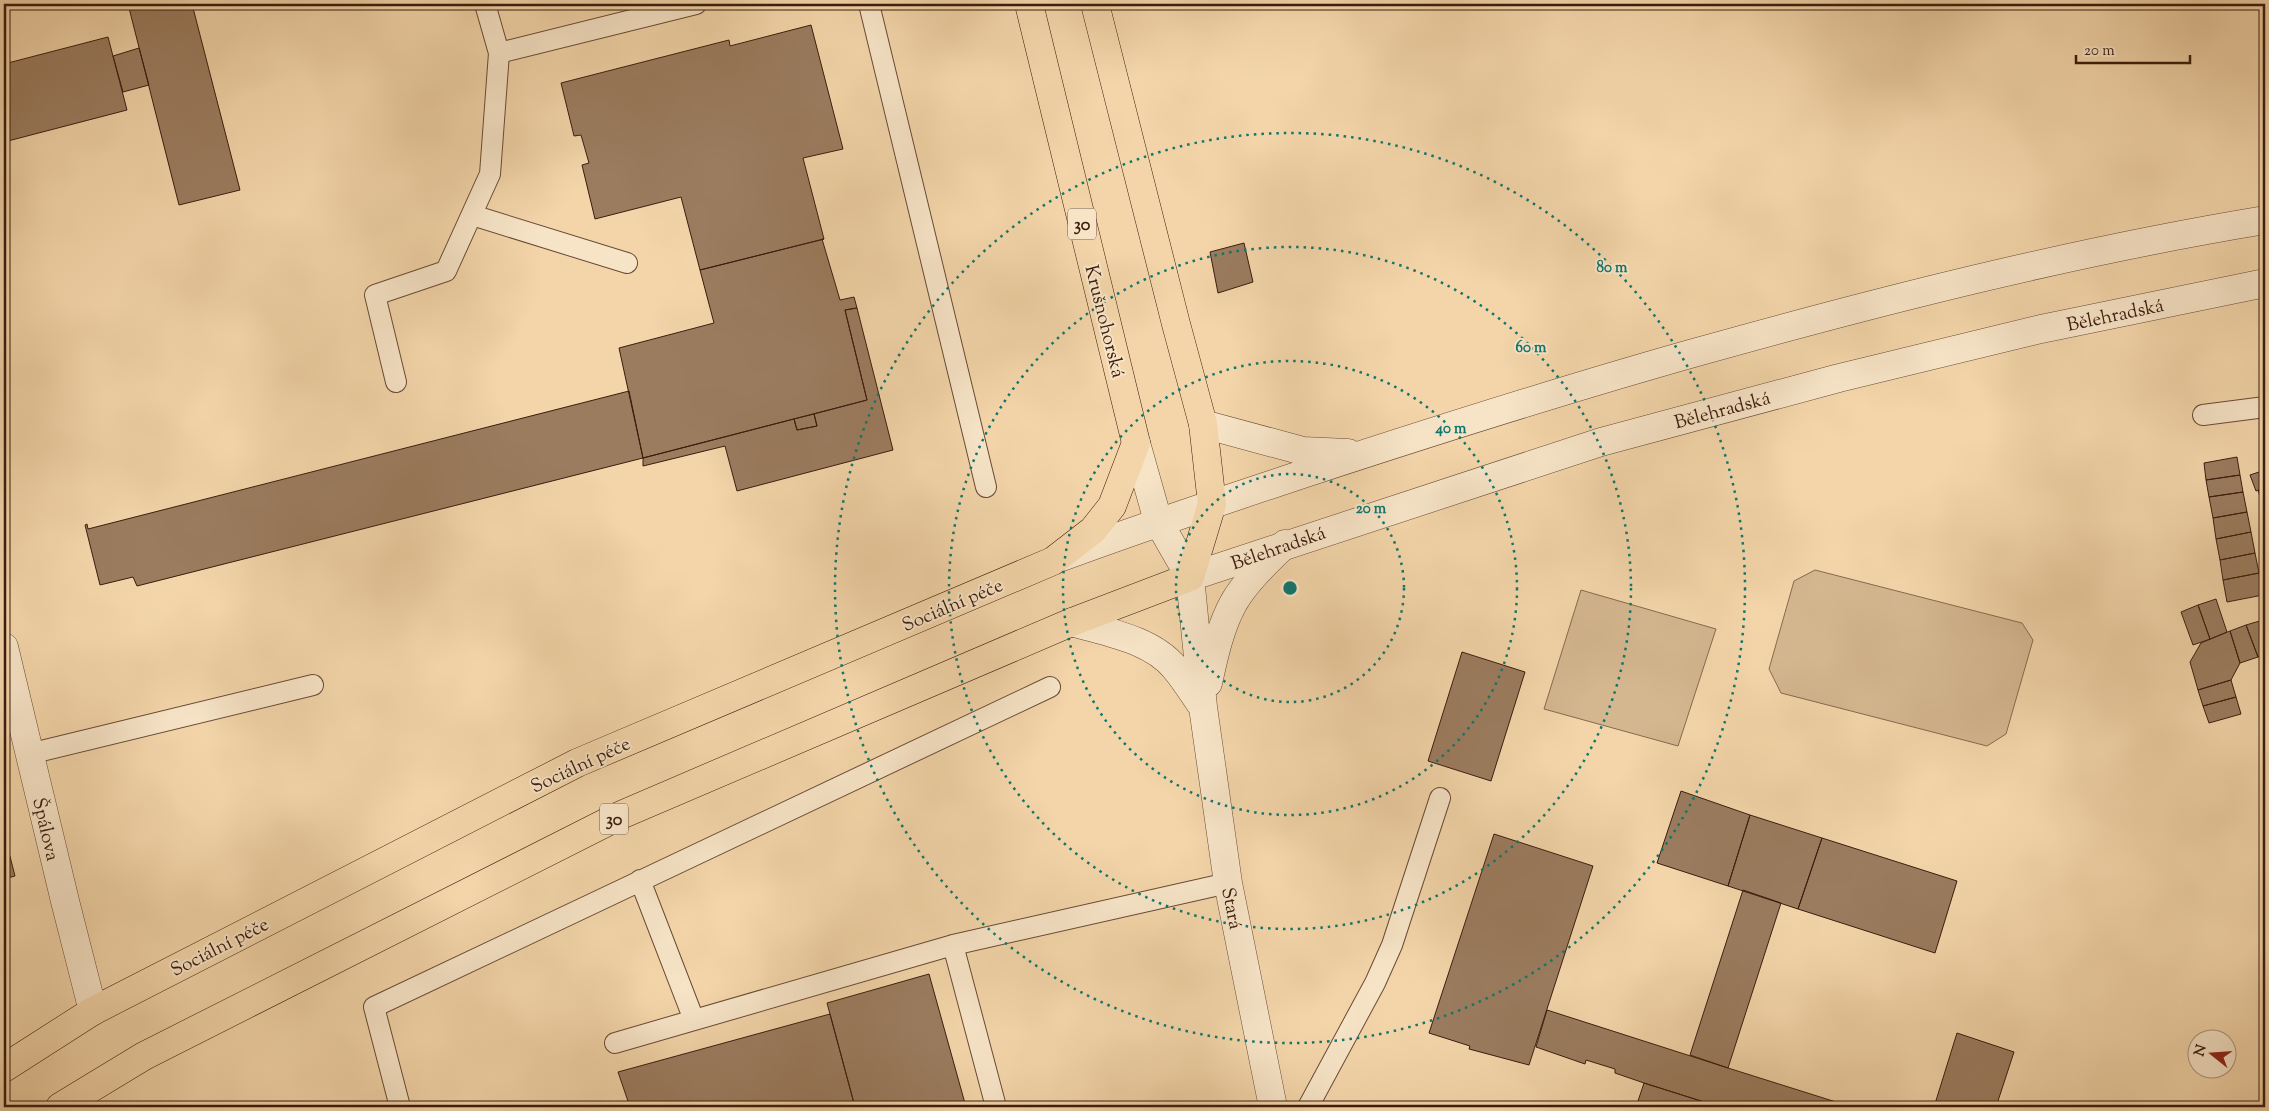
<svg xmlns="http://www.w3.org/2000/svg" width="2269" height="1111" font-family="'Sorts Mill Goudy',serif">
<rect width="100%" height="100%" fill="#f3d5a9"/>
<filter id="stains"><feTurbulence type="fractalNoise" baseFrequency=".004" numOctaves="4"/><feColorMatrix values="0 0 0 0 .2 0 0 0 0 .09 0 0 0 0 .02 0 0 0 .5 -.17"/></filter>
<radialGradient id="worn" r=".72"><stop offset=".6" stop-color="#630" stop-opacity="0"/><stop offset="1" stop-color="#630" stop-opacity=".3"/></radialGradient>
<path fill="#d4b68f" stroke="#88694e" d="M 1815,570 L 2022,623 L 2033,640 L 2006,734 L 1987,746 L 1781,693 L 1769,669 L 1794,581 Z
M 1581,590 L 1716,629 L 1678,746 L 1544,709 Z"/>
<path fill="#9b7c5f" stroke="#3b1c0e" d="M 128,4 L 192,4 L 240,190 L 179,205 Z
M 811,25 L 843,149 L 803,158 L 824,239 L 700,270 L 681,197 L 595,219 L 582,165 L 589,163 L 581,135 L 574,136 L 561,83 L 729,40 L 730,46 Z
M 108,37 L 127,110 L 4,142 L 4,64 Z
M 139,48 L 149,85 L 123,92 L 113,56 Z
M 822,239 L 840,300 L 854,297 L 857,308 L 845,310 L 867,400 L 643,458 L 619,348 L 714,323 L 700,270 L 824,239 Z
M 1244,243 L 1253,282 L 1218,293 L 1210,252 Z
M 857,308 L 893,450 L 737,491 L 725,446 L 643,466 L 643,458 L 794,419 L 797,430 L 817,426 L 814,414 L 867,400 L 845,310 Z
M 629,391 L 643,458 L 137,586 L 133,577 L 100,585 L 85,525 L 87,524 L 88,529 Z
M 814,414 L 817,426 L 797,430 L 794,419 Z
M 2237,457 L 2240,475 L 2206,480 L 2204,463 Z
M 2265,470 L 2265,488 L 2256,491 L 2250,475 Z
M 2240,475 L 2243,492 L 2209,497 L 2206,480 Z
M 2265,488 L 2265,509 L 2264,509 L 2258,490 Z
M 2243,492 L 2247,512 L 2213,518 L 2209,497 Z
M 2247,512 L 2251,532 L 2216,539 L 2213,518 Z
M 2251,532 L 2255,553 L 2220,560 L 2216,539 Z
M 2255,553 L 2259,573 L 2223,580 L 2220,560 Z
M 2259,573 L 2263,595 L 2227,602 L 2223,580 Z
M 2216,599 L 2227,632 L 2210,639 L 2198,605 Z
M 2198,605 L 2210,639 L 2193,645 L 2181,612 Z
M 2263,620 L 2265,627 L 2265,655 L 2258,657 L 2246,625 Z
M 2246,625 L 2258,657 L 2240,663 L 2230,631 Z
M 2230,631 L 2240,663 L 2231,680 L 2198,690 L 2190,662 L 2201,643 Z
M 1462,652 L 1525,672 L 1491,781 L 1428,761 Z
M 2231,680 L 2236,697 L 2203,706 L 2198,690 Z
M 2236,697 L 2241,714 L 2209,723 L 2203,706 Z
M 1681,791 L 1750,815 L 1728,886 L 1657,863 Z
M 1750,815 L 1822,838 L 1798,909 L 1728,886 Z
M 4,833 L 15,876 L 4,879 Z
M 1494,834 L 1593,866 L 1529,1065 L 1469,1049 L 1470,1046 L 1429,1033 Z
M 1822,838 L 1957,881 L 1935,953 L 1798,909 Z
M 1743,890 L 1781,903 L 1728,1068 L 1690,1055 Z
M 929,974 L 966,1107 L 855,1107 L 827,1003 Z
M 1547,1010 L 1728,1068 L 1852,1107 L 1720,1107 L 1644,1083 L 1615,1073 L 1615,1069 L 1586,1060 L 1585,1064 L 1536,1047 Z
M 830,1014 L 855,1107 L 630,1107 L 618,1072 Z
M 1957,1033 L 2014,1052 L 1996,1107 L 1934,1107 Z
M 1644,1083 L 1720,1107 L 1636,1107 Z"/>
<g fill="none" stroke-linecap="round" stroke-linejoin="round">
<defs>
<path id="service" d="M 485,4 L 499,53 L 696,4
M 869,4 L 986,487
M 472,215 L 627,263
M 396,382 L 375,295 L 446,271 L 490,174 L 499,53
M 2203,415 L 2265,407
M 29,754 L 313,685
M 640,880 L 694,1020
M 953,945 L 996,1107
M 615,1043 L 953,945 L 1228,883
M 400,1107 L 374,1007 L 1050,687
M 1308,1107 L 1375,983 L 1392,945 L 1440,798"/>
<path id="minor" d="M 1190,577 L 1203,707 L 1228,883 L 1273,1107
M 1072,622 C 1106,632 1151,639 1175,668 C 1185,680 1193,693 1202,706
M 4,647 L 65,901 L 93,1011
M 1208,683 C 1214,656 1220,627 1234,602 C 1247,580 1267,562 1285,544"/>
<path id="tertiary" d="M 1203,424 L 1303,451 L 1348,453
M 1136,443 L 1158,521 L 1190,577 L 1601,442 L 1839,378 L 2041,329 L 2265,283
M 1062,557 C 1145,526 1228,499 1312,471 C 1437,430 1563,390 1690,354 C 1879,301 2071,252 2265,220"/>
<path id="primary" d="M 4,1068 L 93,1011 L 577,763 L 1053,561 L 1093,530 L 1112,506 L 1136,443 L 1029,4
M 60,1107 L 144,1056 L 621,815 L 1072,622 L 1190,577 L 1212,504 L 1203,424 L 1176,324 L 1095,4"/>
</defs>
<use href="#service" stroke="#694a35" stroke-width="22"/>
<use href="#minor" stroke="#694a35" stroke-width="29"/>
<use href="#tertiary" stroke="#694a35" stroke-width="29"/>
<use href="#primary" stroke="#3b1c0e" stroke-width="29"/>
<use href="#service" stroke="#f7e4c7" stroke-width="20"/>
<use href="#minor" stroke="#f7e4c7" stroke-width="28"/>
<use href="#tertiary" stroke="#f7e4c7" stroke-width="28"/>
<use href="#primary" stroke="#f3d5a9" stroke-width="28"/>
</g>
<g fill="none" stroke="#0f766e" stroke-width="2.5" stroke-dasharray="2.5 5">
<circle cx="1290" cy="588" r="114"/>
<circle cx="1290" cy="588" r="227"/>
<circle cx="1290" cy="588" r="341"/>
<circle cx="1290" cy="588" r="455"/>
</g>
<g text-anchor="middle" stroke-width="4" stroke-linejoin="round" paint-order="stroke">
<g fill="#f7e4c7" stroke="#735846" stroke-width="1">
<rect x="1068" y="208.5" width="28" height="31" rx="4"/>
<rect x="600" y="803.5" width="28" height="31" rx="4"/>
</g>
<g font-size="18" font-weight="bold" fill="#3b1c0e">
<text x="1082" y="230">30</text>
<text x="614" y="825">30</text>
</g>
<g font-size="19" fill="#3b1c0e" stroke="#f7e4c7">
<text transform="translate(2115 314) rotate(-12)" y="7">Bělehradská</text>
<text transform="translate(1106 321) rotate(76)" y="7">Krušnohorská</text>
<text transform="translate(1722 409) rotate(-15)" y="7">Bělehradská</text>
<text transform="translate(1278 547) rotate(-19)" y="7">Bělehradská</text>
<text transform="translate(952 604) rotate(-23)" y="7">Sociální péče</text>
<text transform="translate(580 764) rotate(-25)" y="7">Sociální péče</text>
<text transform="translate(47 829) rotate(77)" y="7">Špálova</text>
<text transform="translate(1233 908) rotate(79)" y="7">Stará</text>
<text transform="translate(219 946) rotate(-27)" y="7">Sociální péče</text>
</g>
</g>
<circle cx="1290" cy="588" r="8" fill="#0f766e" stroke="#f7e4c7" stroke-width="2.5"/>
<g font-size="15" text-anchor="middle" font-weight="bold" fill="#0f766e" stroke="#f7e4c7" stroke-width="4" stroke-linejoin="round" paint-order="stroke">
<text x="1612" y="272">80 m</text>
<text x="1531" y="352">60 m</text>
<text x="1451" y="433">40 m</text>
<text x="1371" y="513">20 m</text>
</g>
<rect width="2269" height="1111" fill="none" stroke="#f3d5a9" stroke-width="20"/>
<rect x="5" y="5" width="2259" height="1101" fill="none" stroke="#3b1c0e" stroke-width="2.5"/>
<rect x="10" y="10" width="2249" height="1091" fill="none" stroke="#3b1c0e"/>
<g transform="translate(2212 1054) rotate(287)"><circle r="24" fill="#f7e4c7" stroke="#ac947d"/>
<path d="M0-4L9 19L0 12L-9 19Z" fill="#8f2418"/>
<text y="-8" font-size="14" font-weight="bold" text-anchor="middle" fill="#3b1c0e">N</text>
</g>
<path d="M2076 55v8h114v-8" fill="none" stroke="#3b1c0e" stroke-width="2.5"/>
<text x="2084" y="55" font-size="15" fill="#3b1c0e" stroke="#f7e4c7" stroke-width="4" paint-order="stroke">20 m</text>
<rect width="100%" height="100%" filter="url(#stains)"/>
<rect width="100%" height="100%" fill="url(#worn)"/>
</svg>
